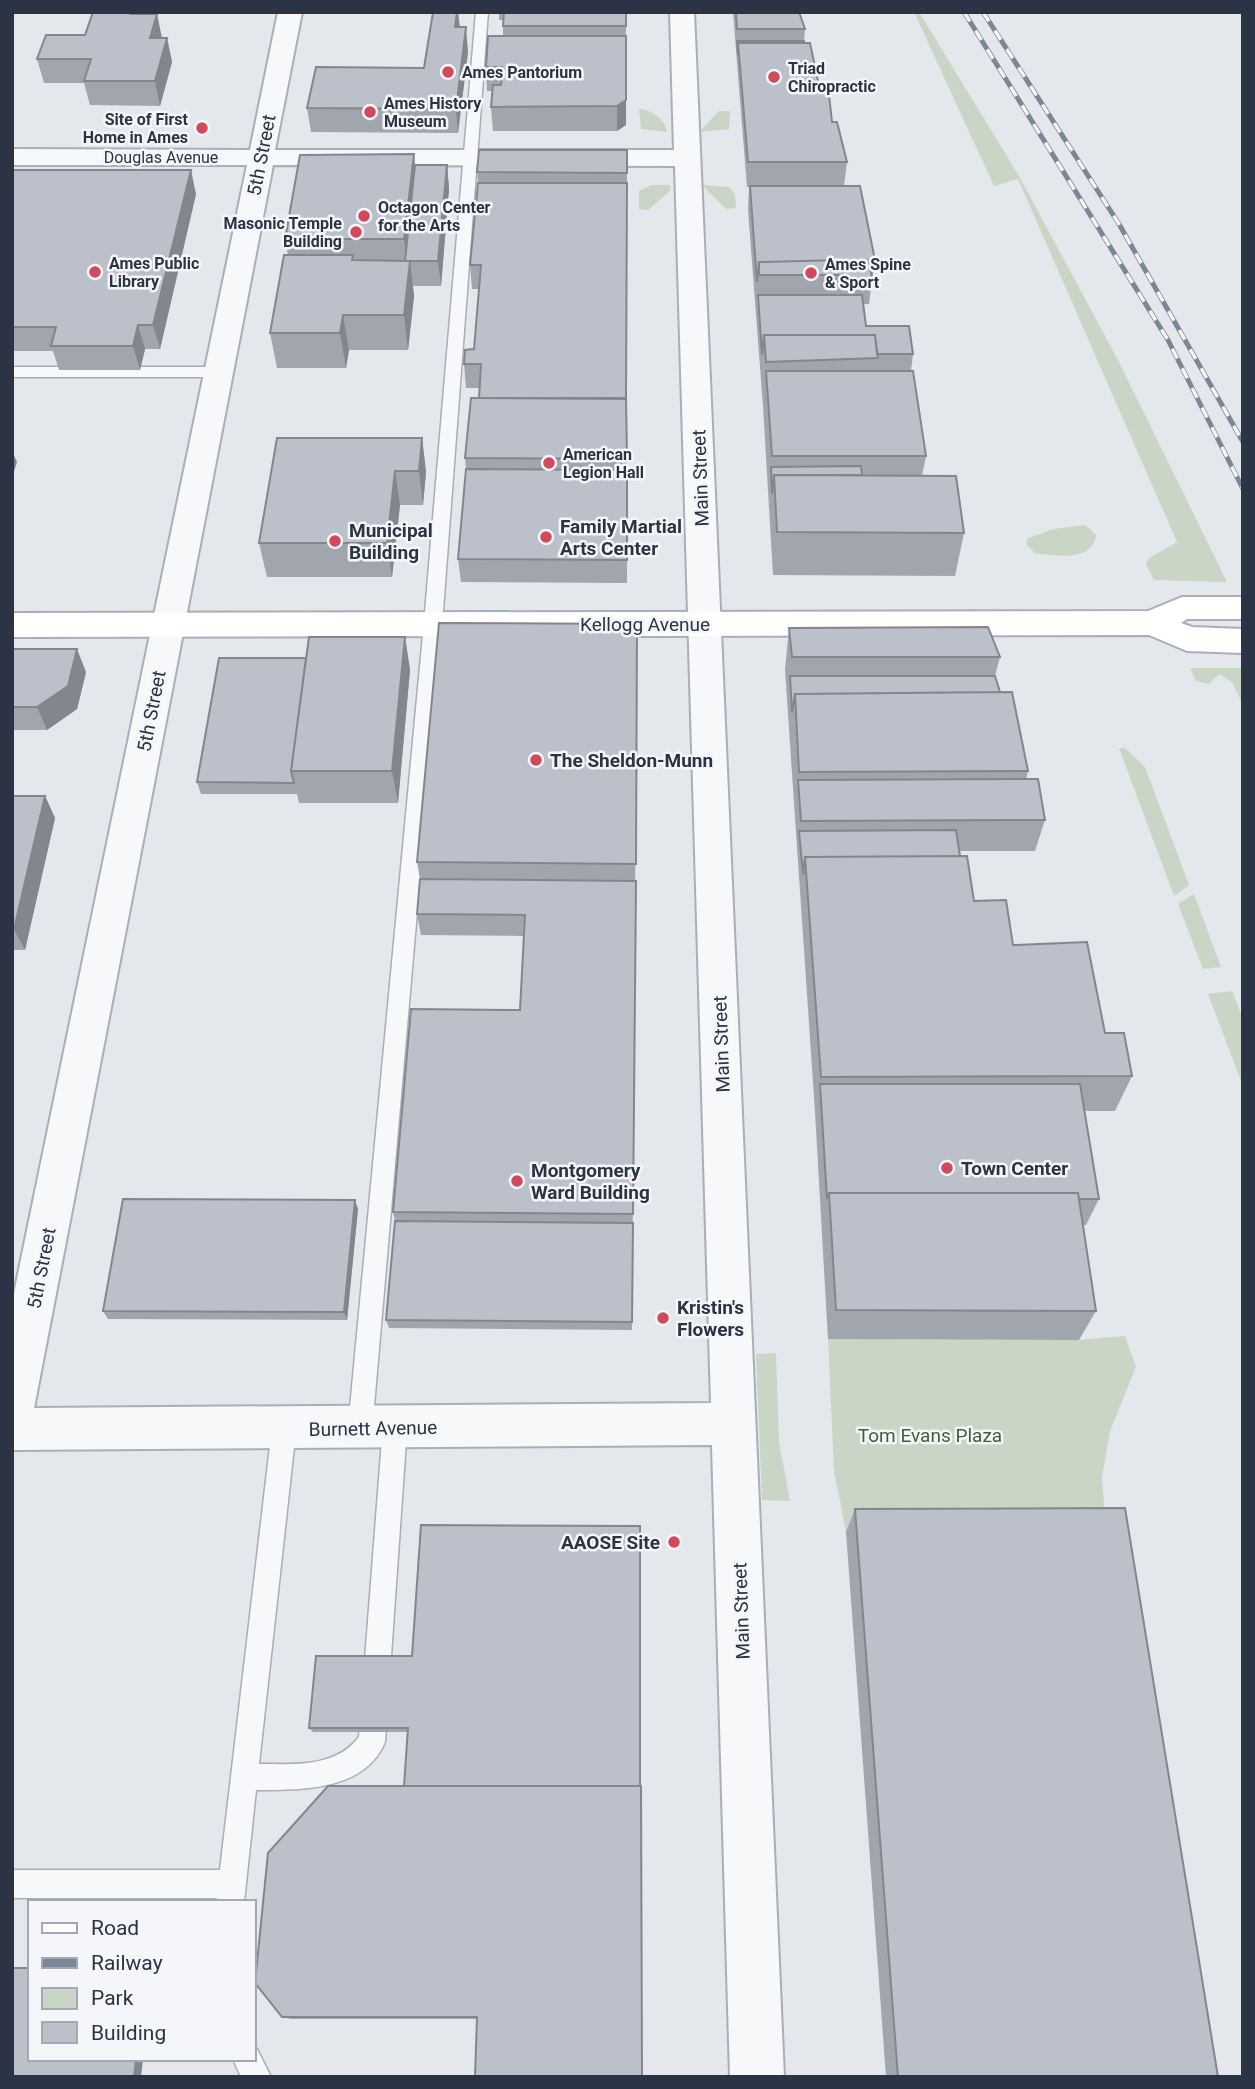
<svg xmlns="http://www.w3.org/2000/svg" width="1255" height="2089" font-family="Roboto,sans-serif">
<rect width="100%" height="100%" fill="#e4e7ec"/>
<path fill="#c9d6c5" d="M 914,12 L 919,12 L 1019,176 L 1119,362 L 1227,582 L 1154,580 L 1146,564 L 1149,558 L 1177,542 L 1018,179 L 994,186 Z
M 639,109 C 650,109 666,119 667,132 L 641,129 Z
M 719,111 L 730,111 L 729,129 L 699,132 Z
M 651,185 L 670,185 L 670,191 L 648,210 L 639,209 L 639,191 Z
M 702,185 L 729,187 L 735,194 L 736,208 L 726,209 Z
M 1085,525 L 1096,535 C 1093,562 1056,556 1035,553 L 1026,544 L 1028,538 L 1054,529 Z
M 1190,668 L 1243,668 L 1243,705 L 1232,682 L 1219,674 L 1209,684 L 1196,681 Z
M 1119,748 L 1125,748 L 1145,767 L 1189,885 L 1174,896 Z
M 1194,894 L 1221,967 L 1203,969 L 1178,904 Z
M 1232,991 L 1243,1019 L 1243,1086 L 1208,994 Z
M 1125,1336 L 1136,1367 L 1110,1431 L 1102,1477 L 1106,1531 L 846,1532 L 834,1471 L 828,1339 L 1079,1340 Z
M 776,1353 L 779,1442 L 790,1501 L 762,1500 L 756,1354 Z"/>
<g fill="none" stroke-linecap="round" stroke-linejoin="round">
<defs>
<path id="lane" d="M 476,12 L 488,12 L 442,624 L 372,1429 L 368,1437 L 360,1441 L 352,1437 L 348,1429 L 424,624 Z
M 12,367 L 219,367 L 227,372 L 219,377 L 12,377 Z
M 395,1415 L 403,1419 L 407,1427 L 385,1742 C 365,1791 301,1790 256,1790 L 244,1902 L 216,1902 L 217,1898 L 12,1898 L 12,1870 L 220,1870 L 272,1429 L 276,1421 L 284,1417 L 292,1421 L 296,1429 L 259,1764 C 295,1764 335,1768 359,1737 L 383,1427 L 387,1419 Z
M 254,2047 L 257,2049 L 271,2077 L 241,2077 L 233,2059 L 254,2059 Z"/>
<path id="street" d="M 278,12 L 302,12 L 275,150 L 674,150 L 670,12 L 694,12 L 784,2077 L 730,2077 L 712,1445 L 12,1450 L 12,1303 L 247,165 L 12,165 L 12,149 L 250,150 ZM 273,165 L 675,166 L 711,1403 L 34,1408 Z"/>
<path id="secondary" d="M 1182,597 L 1243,597 L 1243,619 L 1187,619 L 1181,623 L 1192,627 L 1243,629 L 1243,653 L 1187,651 L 1149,635 L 12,637 L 12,613 L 1148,611 Z"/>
</defs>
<use href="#lane" stroke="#a9aeb7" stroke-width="3"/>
<use href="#street" stroke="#a9aeb7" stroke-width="4"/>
<use href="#secondary" stroke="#a9aeb7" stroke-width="4"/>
<use href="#lane" fill="#f7f8fa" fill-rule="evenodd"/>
<use href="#street" fill="#f7f8fa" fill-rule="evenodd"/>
<use href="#secondary" fill="#fff" fill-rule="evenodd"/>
<defs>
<path id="rail" d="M 964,12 L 1168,340 L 1243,489
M 983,12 L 1119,224 L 1243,442"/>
</defs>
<use href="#rail" stroke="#7d8696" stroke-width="5"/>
<use href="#rail" stroke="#f4f6f9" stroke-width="3.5" stroke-dasharray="11" stroke-linecap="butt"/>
</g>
<path fill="#a1a5ae" d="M 93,12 L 138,12 L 162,38 L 167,38 L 172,62 L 160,106 L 90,105 L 84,83 L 44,83 L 37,59 L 85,35 Z
M 433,12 L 458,12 L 460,27 L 468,52 L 458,133 L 311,132 L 307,108 L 424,68 Z
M 499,12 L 626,12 L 626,125 L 617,131 L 493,131 L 491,107 L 492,91 L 487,91 L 486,67 L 503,36 L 503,20 L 499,20 Z
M 733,12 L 799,12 L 805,29 L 804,41 L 847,162 L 844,186 L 875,260 L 869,304 L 863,304 L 866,326 L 913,354 L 911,371 L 926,456 L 922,476 L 964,533 L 955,576 L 773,575 L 763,406 L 748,210 L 749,187 L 747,187 Z
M 627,150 L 627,583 L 461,582 L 458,559 L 466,469 L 465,458 L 479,398 L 480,388 L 466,388 L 464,364 L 474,349 L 479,289 L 472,289 L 470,265 L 478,183 L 477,172 Z
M 415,165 L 447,165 L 449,189 L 441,286 L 413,286 L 414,296 L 408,350 L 349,350 L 346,368 L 277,368 L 270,333 L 288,255 L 285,239 Z
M 12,170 L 196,194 L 160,349 L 145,349 L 140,370 L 59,370 L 53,351 L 12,351 Z
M 422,438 L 426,472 L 423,505 L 400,505 L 392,577 L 267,577 L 259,543 Z
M 637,624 L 632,1330 L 389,1328 L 386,1320 L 395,1221 L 393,1212 L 520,1010 L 524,936 L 421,935 L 417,914 L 420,879 L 417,862 Z
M 789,628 L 1000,657 L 995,676 L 1028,771 L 1026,779 L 1045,820 L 1035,851 L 959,851 L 974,901 L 1013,945 L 1105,1033 L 1132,1076 L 1115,1111 L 1084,1111 L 1099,1199 L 1086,1225 L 1083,1225 L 1096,1311 L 1079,1340 L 828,1339 L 815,1112 L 785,670 Z
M 405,637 L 410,670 L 398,803 L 299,803 L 297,794 L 201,794 L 197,782 L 306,658 Z
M 12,649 L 86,672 L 77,709 L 47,730 L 12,730 Z
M 12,796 L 45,796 L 55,818 L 25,950 L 12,950 Z
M 358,1209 L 347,1320 L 108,1319 L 103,1311 Z
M 855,1509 L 1218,2077 L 886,2077 L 846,1532 Z
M 412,1656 L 477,2019 L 291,2019 L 282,2017 L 404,1786 L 408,1732 L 313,1732 L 309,1728 Z"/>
<path fill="#83868d" d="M 457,12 L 458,12 L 460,32 L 455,27 Z
M 157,14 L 162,38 L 150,38 Z
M 466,27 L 468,52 L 458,133 L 456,109 Z
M 167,38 L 172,62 L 160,106 L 155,81 Z
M 626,100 L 626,125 L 617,131 L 617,106 Z
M 414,154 L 417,189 L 410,261 L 414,296 L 408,350 L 404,315 L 407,261 L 404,239 Z
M 447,165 L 449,189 L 441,286 L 438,261 Z
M 191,170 L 196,194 L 160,349 L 153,325 Z
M 343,315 L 349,350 L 346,368 L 340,333 Z
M 138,325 L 145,349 L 140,370 L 133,346 Z
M 422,438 L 426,472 L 423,505 L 419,471 Z
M 12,451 L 17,462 L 12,478 Z
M 395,471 L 400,505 L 392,577 L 387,543 Z
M 405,637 L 410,670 L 398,803 L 392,771 Z
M 77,649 L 86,672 L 77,709 L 47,730 L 37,707 Z
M 45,796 L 55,818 L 25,950 L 14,929 Z
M 355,1200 L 358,1209 L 347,1320 L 344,1312 Z
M 136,2059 L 143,2059 L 141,2077 L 134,2077 Z"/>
<path fill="#bbc0ca" stroke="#83868d" stroke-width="2" d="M 93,12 L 132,12 L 131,14 L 157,14 L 150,38 L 167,38 L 155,81 L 84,81 L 91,59 L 37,59 L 46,35 L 85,35 Z
M 433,12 L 457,12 L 455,27 L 466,27 L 456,109 L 307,108 L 316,67 L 424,68 Z
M 504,12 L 626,12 L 626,26 L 503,26 Z
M 736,12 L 799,12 L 805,29 L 737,29 Z
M 488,36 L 626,36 L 626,100 L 617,106 L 491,107 L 493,85 L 501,85 L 502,67 L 486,67 Z
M 737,41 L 804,41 L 804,43 L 738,43 L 738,55 Z
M 738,43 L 810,43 L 819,86 L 828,86 L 832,122 L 837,122 L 847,162 L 748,162 Z
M 479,150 L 627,150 L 627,173 L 477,172 Z
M 414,154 L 404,239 L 285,239 L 300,155 Z
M 415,165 L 447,165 L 438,261 L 405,261 Z
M 12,170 L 191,170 L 153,325 L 138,325 L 133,346 L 51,346 L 56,327 L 12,327 Z
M 478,183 L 627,183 L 626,399 L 479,398 L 481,364 L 464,364 L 465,350 L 474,349 L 481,265 L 470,265 Z
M 750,186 L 860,186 L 875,260 L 869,260 L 872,279 L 842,280 L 843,275 L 841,260 L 759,262 L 757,282 Z
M 284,255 L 353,255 L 352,260 L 410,261 L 404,315 L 343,315 L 340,333 L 270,333 Z
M 841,260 L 843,275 L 759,275 L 759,262 Z
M 758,295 L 862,295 L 866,326 L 909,326 L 913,354 L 877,354 L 875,335 L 764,335 L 762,354 Z
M 764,335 L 875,335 L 878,358 L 766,362 Z
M 766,371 L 913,371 L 926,456 L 772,456 Z
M 471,398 L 626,398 L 627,459 L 465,458 Z
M 277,438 L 422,438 L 419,471 L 395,471 L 387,543 L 259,543 Z
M 861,466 L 862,475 L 774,475 L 772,494 L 771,467 Z
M 466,469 L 627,470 L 627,560 L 458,559 Z
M 774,475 L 956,476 L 964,533 L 777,532 Z
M 439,623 L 637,624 L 636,864 L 417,862 Z
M 988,627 L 1000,657 L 792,657 L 789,628 Z
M 309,637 L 405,637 L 392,771 L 291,771 Z
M 12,649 L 77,649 L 68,686 L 37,707 L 12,707 Z
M 219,658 L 306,658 L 291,771 L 294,783 L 197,782 Z
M 790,676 L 995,676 L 1000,692 L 795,694 L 792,712 Z
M 1012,692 L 1028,771 L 799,772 L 795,694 Z
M 1038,779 L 1045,820 L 801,821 L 798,780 Z
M 12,796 L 45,796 L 14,929 L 12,929 Z
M 956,830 L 960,856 L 805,857 L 803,874 L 799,831 Z
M 967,856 L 974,901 L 1006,900 L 1013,945 L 1087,942 L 1105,1033 L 1124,1033 L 1132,1076 L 821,1077 L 805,857 Z
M 420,879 L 636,881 L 633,1214 L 393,1212 L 411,1009 L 520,1010 L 525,915 L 417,914 Z
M 820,1084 L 1080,1084 L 1099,1199 L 1079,1199 L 1078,1193 L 829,1193 L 827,1199 Z
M 829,1193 L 1078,1193 L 1096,1311 L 836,1310 Z
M 123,1199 L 355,1200 L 344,1312 L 103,1311 Z
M 395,1221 L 633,1223 L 632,1322 L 386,1320 Z
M 1125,1508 L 1218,2077 L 898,2077 L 855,1509 Z
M 421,1525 L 640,1526 L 640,1786 L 404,1786 L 408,1728 L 309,1728 L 316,1656 L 412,1656 Z
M 328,1786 L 641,1786 L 642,2077 L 475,2077 L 477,2017 L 282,2017 L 255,1983 L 268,1853 Z
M 12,1968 L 30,1968 L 30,2059 L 136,2059 L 134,2077 L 12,2077 Z"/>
<g fill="#d1495b" stroke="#f4f6f9" stroke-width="2.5">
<circle cx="448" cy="72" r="7"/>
<circle cx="774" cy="77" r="7"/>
<circle cx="370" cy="112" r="7"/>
<circle cx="202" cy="128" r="7"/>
<circle cx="364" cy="216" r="7"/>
<circle cx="356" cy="232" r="7"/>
<circle cx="95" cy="272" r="7"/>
<circle cx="811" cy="273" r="7"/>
<circle cx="549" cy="463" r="7"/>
<circle cx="546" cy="537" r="7"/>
<circle cx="335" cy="541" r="7"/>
<circle cx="536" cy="760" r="7"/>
<circle cx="947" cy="1168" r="7"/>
<circle cx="517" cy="1181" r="7"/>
<circle cx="663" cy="1318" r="7"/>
<circle cx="674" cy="1542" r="7"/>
</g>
<g text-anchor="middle" stroke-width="5" stroke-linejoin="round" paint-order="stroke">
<g font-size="16" font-weight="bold" fill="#2b3445" stroke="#f4f6f9" text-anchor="start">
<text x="788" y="74">Triad<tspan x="788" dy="18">Chiropractic</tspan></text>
<text x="462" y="78">Ames Pantorium</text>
<text x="384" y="109">Ames History<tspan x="384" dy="18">Museum</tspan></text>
<text x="188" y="125" text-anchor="end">Site of First<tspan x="188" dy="18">Home in Ames</tspan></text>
<text x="378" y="213">Octagon Center<tspan x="378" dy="18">for the Arts</tspan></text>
<text x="342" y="229" text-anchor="end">Masonic Temple<tspan x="342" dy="18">Building</tspan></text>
<text x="109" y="269">Ames Public<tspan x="109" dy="18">Library</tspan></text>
<text x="825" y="270">Ames Spine<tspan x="825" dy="18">&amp; Sport</tspan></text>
<text x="563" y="460">American<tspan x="563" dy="18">Legion Hall</tspan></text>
</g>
<g font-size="16" fill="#2b3445" stroke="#f4f6f9">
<text x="161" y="163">Douglas Avenue</text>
</g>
<g font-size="19" fill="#2b3445" stroke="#f4f6f9">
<text transform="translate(261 155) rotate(-79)" y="7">5th Street</text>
<text transform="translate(700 478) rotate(-92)" y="7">Main Street</text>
<text x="645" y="631">Kellogg Avenue</text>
<text transform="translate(151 711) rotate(-79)" y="7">5th Street</text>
<text transform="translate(721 1044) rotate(-92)" y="7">Main Street</text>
<text transform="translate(41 1268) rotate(-79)" y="7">5th Street</text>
<text transform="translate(373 1428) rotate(-1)" y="7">Burnett Avenue</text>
<text transform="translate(741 1611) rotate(-92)" y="7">Main Street</text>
</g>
<g font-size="19" font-weight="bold" fill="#2b3445" stroke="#f4f6f9" text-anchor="start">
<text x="560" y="533">Family Martial<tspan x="560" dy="22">Arts Center</tspan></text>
<text x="349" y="537">Municipal<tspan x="349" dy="22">Building</tspan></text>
<text x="550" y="767">The Sheldon-Munn</text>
<text x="961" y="1175">Town Center</text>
<text x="531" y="1177">Montgomery<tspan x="531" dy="22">Ward Building</tspan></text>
<text x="677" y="1314">Kristin's<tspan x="677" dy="22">Flowers</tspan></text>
<text x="660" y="1549" text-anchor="end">AAOSE Site</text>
</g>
<g font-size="19" fill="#3f6138" stroke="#f4f6f9">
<text x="930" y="1442">Tom Evans Plaza</text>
</g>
</g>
<rect width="1255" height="2089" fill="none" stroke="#2b3445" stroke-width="28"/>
<rect x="28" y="1900" width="228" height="161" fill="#f4f6f9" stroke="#a4a8b1" stroke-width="2"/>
<rect x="42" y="1923" width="35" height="10" fill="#ffffff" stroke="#a4a8b1" stroke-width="2"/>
<text x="91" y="1935" font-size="21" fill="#2b3445">Road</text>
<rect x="42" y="1958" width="35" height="10" fill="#7d8696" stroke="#a4a8b1" stroke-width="2"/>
<text x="91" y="1970" font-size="21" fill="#2b3445">Railway</text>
<rect x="42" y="1988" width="35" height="21" fill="#c9d6c5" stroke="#a4a8b1" stroke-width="2"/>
<text x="91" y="2005" font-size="21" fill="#2b3445">Park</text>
<rect x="42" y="2022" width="35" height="21" fill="#bbc0ca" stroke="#a4a8b1" stroke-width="2"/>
<text x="91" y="2040" font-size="21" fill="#2b3445">Building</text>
</svg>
